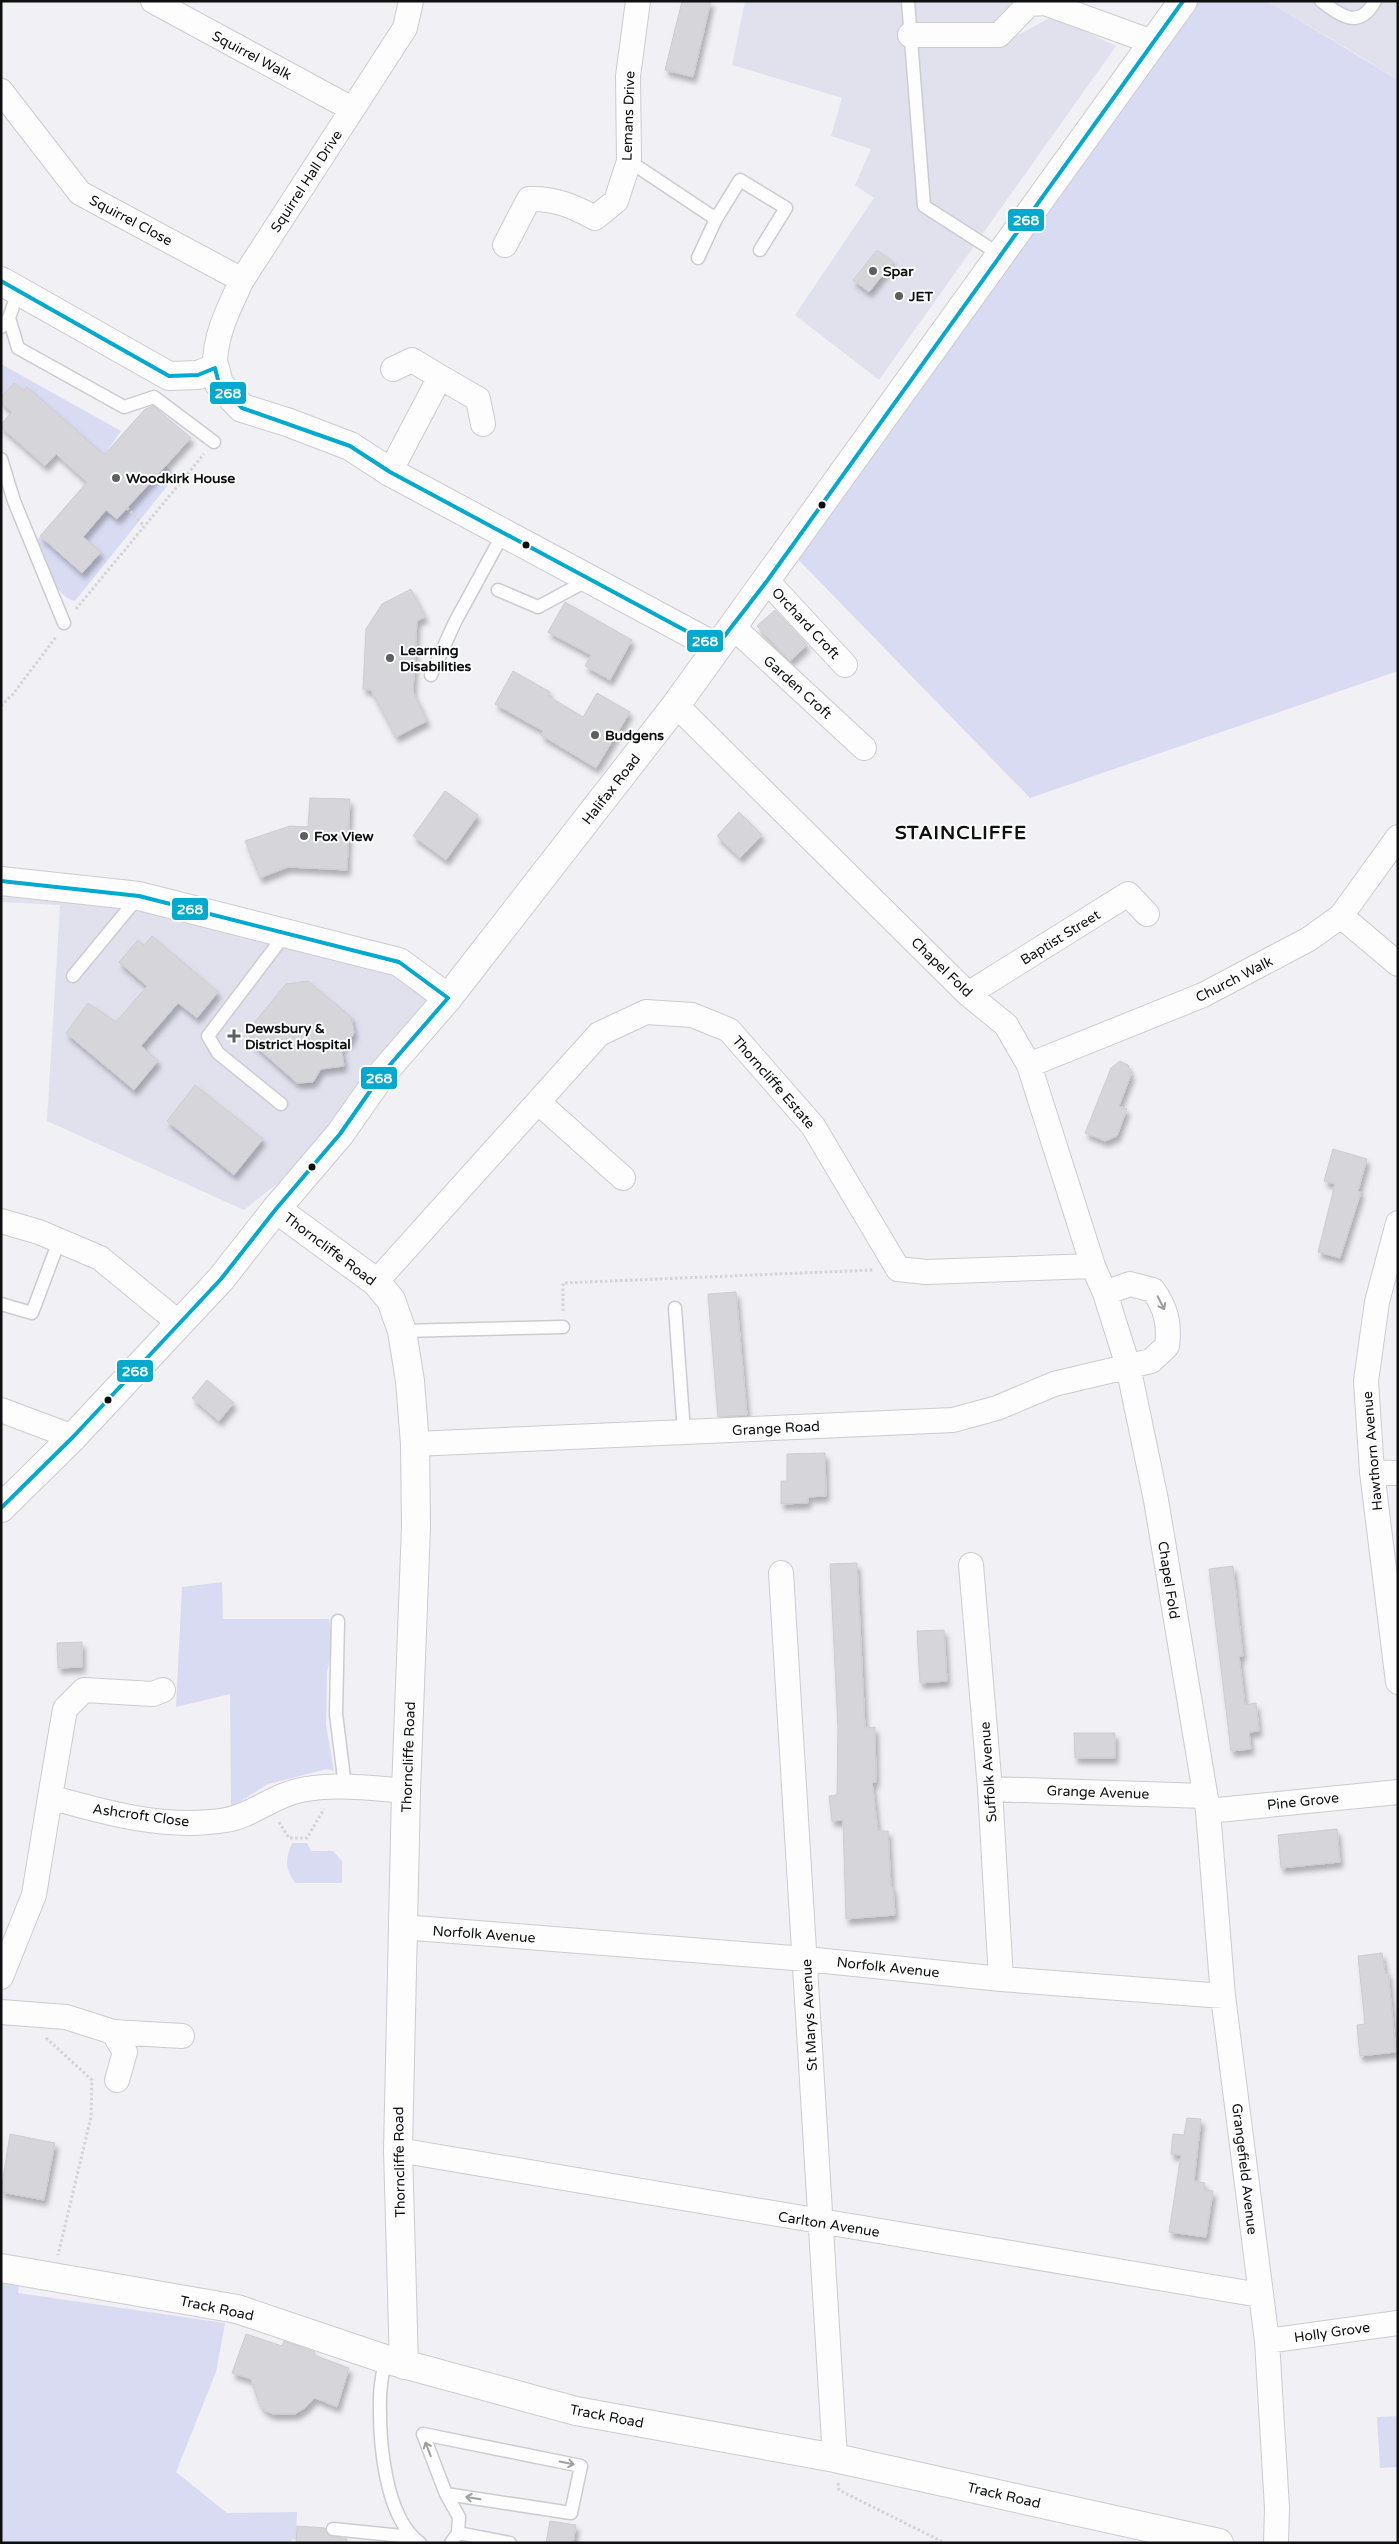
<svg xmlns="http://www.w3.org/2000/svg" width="1399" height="2544" font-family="'Varela Round',sans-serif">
<defs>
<filter id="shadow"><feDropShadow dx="3" dy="5.5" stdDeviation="2.5" flood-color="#0004"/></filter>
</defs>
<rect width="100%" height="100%" fill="#f0f0f5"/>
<path fill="#e0e1ed" d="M 745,1 L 1012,1 L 990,43 L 1009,40 L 1053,16 L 1116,46 L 879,380 L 795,315 L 874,198 L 855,185 L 871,149 L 831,136 L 842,98 L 732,65 Z
M 1267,1 L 1398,1 L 1398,80 L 1358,55 Z
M 1,881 L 399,962 L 448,998 L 340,1134 L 244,1210 L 47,1121 L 60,905 L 1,902 Z"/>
<path fill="#d9dbf2" d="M 1183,1 L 1267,1 L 1398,80 L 1398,671 L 1030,798 L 788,549 Z
M 1,364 L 121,431 L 104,455 L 27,387 L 24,391 L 14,383 L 1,397 Z
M 159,460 L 176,475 L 75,601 C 53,596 45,559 37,541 L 40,536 L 83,573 L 100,552 L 83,537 L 106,510 L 117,519 L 151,481 Z
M 222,1582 L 223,1619 L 329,1619 L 333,1644 L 327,1673 L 326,1725 L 334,1771 L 327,1769 L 268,1784 L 231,1807 L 230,1694 L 176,1707 L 182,1587 Z
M 292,1843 L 307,1843 L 311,1851 L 333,1851 L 342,1861 L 342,1883 L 295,1883 C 285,1869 285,1859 292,1843 Z
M 1,2268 L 21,2271 L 18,2293 L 225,2323 L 216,2372 L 176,2472 L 227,2513 L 297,2512 L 296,2540 L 292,2539 L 291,2543 L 1,2543 Z
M 1398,2416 L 1398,2467 L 1380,2468 L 1377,2417 Z"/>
<path fill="#d6d6da" stroke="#cdcdd1" filter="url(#shadow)" d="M 682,1 L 711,1 L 693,77 L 665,70 Z
M 877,250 L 893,262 L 869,292 L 853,280 Z
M 14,383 L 24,391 L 27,387 L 104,455 L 145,409 L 153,406 L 191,438 L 117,519 L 106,510 L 83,537 L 101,552 L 82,573 L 40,536 L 87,482 L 56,454 L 45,466 L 1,427 L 1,424 L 12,412 L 1,402 L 1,397 Z
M 411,589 L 425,617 L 417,621 L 413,692 L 427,721 L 396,737 L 371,690 L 363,689 L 366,629 L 382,604 Z
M 565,602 L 632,640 L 610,680 L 585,666 L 591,655 L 548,632 Z
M 775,610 L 807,645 L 790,661 L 757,626 Z
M 513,671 L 550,692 L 548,696 L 583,717 L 597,693 L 630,712 L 596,768 L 541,735 L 543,731 L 495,704 Z
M 445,791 L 478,815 L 446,860 L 413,836 Z
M 310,798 L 350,799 L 347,870 L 288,867 L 260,878 L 245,841 L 290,826 L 308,827 Z
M 739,812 L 762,835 L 740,858 L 717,836 Z
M 152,936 L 218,992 L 197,1018 L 178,1003 L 141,1046 L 158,1061 L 134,1090 L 66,1033 L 88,1003 L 116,1022 L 147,986 L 119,962 L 138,940 L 144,945 Z
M 308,981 L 351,1017 L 354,1033 L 349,1042 L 341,1046 L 344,1066 L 321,1069 L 313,1082 L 297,1083 L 252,1043 L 249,1029 L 286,984 Z
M 1120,1061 L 1128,1065 L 1131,1075 L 1119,1106 L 1127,1109 L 1117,1136 L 1105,1141 L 1085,1133 L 1111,1068 Z
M 195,1085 L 263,1139 L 234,1175 L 167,1121 Z
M 1333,1149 L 1367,1159 L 1358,1191 L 1361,1192 L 1340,1258 L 1318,1252 L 1335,1184 L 1324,1181 Z
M 736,1292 L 747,1415 L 718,1417 L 708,1294 Z
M 207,1380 L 234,1403 L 219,1421 L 192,1398 Z
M 825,1453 L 826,1496 L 808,1497 L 808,1503 L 781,1504 L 781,1481 L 787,1481 L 787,1454 Z
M 857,1563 L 865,1728 L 875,1727 L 876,1782 L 872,1782 L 878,1831 L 888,1831 L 891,1887 L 893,1887 L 895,1915 L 846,1919 L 843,1820 L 832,1821 L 829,1796 L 837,1795 L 838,1728 L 830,1564 Z
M 1233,1566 L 1243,1656 L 1239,1656 L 1245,1705 L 1256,1703 L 1259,1731 L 1249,1732 L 1251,1749 L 1231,1751 L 1209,1569 Z
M 944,1630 L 947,1681 L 920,1683 L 917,1631 Z
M 82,1642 L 82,1667 L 58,1668 L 57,1643 Z
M 1074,1733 L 1115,1733 L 1115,1758 L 1075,1758 Z
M 1337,1829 L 1340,1862 L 1281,1868 L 1278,1835 Z
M 1382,1953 L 1385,1973 L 1388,1972 L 1396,2052 L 1360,2056 L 1357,2025 L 1365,2024 L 1358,1956 Z
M 1187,2118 L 1201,2119 L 1194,2181 L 1205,2183 L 1204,2190 L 1213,2191 L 1206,2237 L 1169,2232 L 1181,2155 L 1171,2154 L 1173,2134 L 1184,2135 Z
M 10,2134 L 55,2143 L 44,2200 L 1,2192 Z
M 246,2334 L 282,2346 L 284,2341 L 315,2352 L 314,2355 L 349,2368 L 337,2407 L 315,2398 L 305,2408 L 295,2414 L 273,2414 L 264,2410 L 258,2401 L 251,2379 L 232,2373 Z
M 550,2521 L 576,2525 L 573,2543 L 546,2543 Z
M 297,2526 L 325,2528 L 329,2536 L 347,2539 L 347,2543 L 296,2543 Z"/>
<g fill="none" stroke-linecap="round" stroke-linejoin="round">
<defs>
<path id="service" d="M 908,1 L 924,206 L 999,254
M 1321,1 C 1341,16 1359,30 1375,1
M 629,161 L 716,219 L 698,258
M 716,219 L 740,180 L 786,208 L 760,250
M 9,318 L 18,348 L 124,407 L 154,397 L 214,442
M 1,327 L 9,318 L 18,292
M 1,459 L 14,501 L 64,623
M 498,590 L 538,607 L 590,579
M 431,675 L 455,622 L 504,532
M 73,976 L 139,896
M 281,1104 L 218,1053 L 208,1036 L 286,933
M 1,1304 L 32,1313 L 59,1241
M 675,1308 L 684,1432
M 402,1331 L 563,1327
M 338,1621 L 336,1714 L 345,1786
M 385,2359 C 383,2372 380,2385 380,2398 C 379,2439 384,2517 420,2543
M 446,2494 L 571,2513 L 581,2466 L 423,2434 L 446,2494 L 459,2517 L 458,2533 L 451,2543
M 333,2529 L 412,2537
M 458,2533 L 510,2543"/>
<path id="minor" d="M 153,1 L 352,109
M 910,35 L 999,35 L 1029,4 L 1045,3 L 1152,42
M 1,91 L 80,193 L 242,280
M 505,245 L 529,199 C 554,198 573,206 595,218 L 616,201 L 629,161 L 628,76 L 638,1
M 215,368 C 214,336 229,308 242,280 L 405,28 L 411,1
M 440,377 L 478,399 L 483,424
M 390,472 L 440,377 L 412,360 L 393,369
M 767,581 L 845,665
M 732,626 L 864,748
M 676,705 L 968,994 L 1006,1025 L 1029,1065 L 1093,1266 L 1105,1293 L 1128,1366 L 1156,1500 L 1208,1811 L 1223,1996 L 1267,2341 L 1277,2508 L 1276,2543
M 1341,916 L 1398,964
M 968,994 L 1128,894 L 1147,914
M 1029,1065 L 1203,995 L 1309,939 L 1341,916 L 1398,837
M 538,1102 L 623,1178
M 1,1221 L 39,1232 L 100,1258 L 179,1323
M 1398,1223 L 1377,1302 L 1366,1381 L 1372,1472 L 1398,1682
M 376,1282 L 599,1034 L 646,1012 L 692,1015 L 729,1030 L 813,1126 L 898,1269 L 926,1272 L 1093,1266
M 1,1410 L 73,1437
M 415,1444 L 953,1420 L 997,1408 L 1054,1384 L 1151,1361 L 1167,1346 C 1170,1324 1166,1308 1153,1290 L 1130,1284 L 1105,1293
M 1372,1472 L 1398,1473
M 971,1565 L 990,1789 L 1001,1979
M 781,1573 L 835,2458
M 163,1690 L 153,1694 L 84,1690 L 65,1709 L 50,1797 C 106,1813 167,1830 226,1820 C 246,1817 266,1802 285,1795 C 319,1781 370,1788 406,1791
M 990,1789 L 1205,1796
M 1208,1811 L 1398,1792
M 402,1927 L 806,1959 L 1001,1979 L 1223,1996
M 1,1977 L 34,1895 L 50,1797
M 1,2012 L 66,2017 L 113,2032 L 125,2052 L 117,2080
M 113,2032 L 182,2036
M 398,2150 L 1260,2295
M 1267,2341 L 1398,2323"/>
<path id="tertiary" d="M 1,281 L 169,376 L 198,375 L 215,368 L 219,384 L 242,408 L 287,422 L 350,446 L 390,472 L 716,647
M 1,881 L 139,896 L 399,962 L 448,998
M 276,1209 L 376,1282 L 391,1300 L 402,1331 L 410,1381 L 415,1444 L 416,1526 L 406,1791 L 398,2150 L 404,2365
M 1,2268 L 237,2309 L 385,2359 L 576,2411 L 835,2458 L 1219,2543"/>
<path id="primary" d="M 1,1508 L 73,1437 L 221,1279 L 276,1209 L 340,1134 L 382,1074 L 448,998 L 676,705 L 1183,1"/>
</defs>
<use href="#service" stroke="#ccccd0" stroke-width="15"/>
<use href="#minor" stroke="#ccccd0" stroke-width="26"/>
<use href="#tertiary" stroke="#ccccd0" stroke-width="30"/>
<use href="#primary" stroke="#ccccd0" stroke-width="30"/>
<path stroke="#d4d4d6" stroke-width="3" stroke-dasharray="2.5 2.5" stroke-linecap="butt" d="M 127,508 L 144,526
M 76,609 L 204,454
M 1,706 L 13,694 L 56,637
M 563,1311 L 563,1283 L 873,1270
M 279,1822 L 289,1838 L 307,1838 L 324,1809
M 46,2038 L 92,2080 L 91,2117 L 58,2255
M 838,2483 L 839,2490 L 945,2543"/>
<use href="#service" stroke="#fdfdfe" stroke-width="12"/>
<use href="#minor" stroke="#fdfdfe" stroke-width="24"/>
<use href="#tertiary" stroke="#fdfdfe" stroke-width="28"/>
<use href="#primary" stroke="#fdfdfe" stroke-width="28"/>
<defs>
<path id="bus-1" d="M 1,281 L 169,376 L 198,375 L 215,368 L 219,384 L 242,408 L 350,446 L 390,472 L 716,647 L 767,581 L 1183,1
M 1,881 L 139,896 L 399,962 L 448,998 L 382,1074 L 340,1134 L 276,1209 L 221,1279 L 73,1437 L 1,1508"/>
</defs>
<use href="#bus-1" stroke="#fff" stroke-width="8"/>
<use href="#bus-1" stroke="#00a9ce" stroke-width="4"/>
</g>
<defs><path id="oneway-shaft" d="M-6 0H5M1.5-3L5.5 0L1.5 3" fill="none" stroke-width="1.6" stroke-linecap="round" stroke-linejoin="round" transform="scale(1.25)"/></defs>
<g stroke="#9d9e9f">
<use href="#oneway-shaft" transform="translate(1161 1303) rotate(63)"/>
<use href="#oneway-shaft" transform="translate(428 2449) rotate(-111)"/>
<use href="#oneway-shaft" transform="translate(567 2463) rotate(11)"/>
<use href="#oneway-shaft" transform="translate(473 2498) rotate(-171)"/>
</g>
<g fill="#5d5e61" stroke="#fff" stroke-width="2">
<circle cx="873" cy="271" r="5"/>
<circle cx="899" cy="296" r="5"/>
<circle cx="116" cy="478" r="5"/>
<circle cx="390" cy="658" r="5"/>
<circle cx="595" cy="735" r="5"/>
<circle cx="304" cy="836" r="5"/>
<path d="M231.5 1028.5h5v5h5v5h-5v5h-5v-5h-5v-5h5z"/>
</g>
<g fill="#0e0f11" stroke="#fff" stroke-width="2">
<circle cx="822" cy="505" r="4.5"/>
<circle cx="526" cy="545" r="4.5"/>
<circle cx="312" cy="1167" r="4.5"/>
<circle cx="108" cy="1400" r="4.5"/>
</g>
<g text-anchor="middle" stroke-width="4" stroke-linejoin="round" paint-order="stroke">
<g font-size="14" fill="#0e0f11" stroke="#fff">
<text transform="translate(252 55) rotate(28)" y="5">Squirrel Walk</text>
<text transform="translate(628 116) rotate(-88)" y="5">Lemans Drive</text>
<text transform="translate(306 181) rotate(-57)" y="5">Squirrel Hall Drive</text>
<text transform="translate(131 220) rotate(28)" y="5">Squirrel Close</text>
<text transform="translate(806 623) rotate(47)" y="5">Orchard Croft</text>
<text transform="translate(798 687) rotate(42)" y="5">Garden Croft</text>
<text transform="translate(611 789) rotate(-52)" y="5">Halifax Road</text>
<text transform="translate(1060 937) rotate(-32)" y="5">Baptist Street</text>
<text transform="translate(942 967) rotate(44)" y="5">Chapel Fold</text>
<text transform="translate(1234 979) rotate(-27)" y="5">Church Walk</text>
<text transform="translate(774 1082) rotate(49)" y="5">Thorncliffe Estate</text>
<text transform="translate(330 1249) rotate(37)" y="5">Thorncliffe Road</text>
<text transform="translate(776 1428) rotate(-3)" y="5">Grange Road</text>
<text transform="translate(1372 1451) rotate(-95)" y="5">Hawthorn Avenue</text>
<text transform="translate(1169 1580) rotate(81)" y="5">Chapel Fold</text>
<text transform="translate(408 1757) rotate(-88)" y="5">Thorncliffe Road</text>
<text transform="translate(988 1772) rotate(-94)" y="5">Suffolk Avenue</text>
<text transform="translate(1098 1792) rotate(2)" y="5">Grange Avenue</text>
<text transform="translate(1303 1801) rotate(-6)" y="5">Pine Grove</text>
<text transform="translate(141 1815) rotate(8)" y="5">Ashcroft Close</text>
<text transform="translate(484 1934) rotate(4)" y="5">Norfolk Avenue</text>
<text transform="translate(888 1967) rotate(6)" y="5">Norfolk Avenue</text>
<text transform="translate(809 2015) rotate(-93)" y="5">St Marys Avenue</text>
<text transform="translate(399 2162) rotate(-91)" y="5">Thorncliffe Road</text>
<text transform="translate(1245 2169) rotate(83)" y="5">Grangefield Avenue</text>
<text transform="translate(829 2224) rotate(9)" y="5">Carlton Avenue</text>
<text transform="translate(217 2308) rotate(12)" y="5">Track Road</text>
<text transform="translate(1332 2332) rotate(-8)" y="5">Holly Grove</text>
<text transform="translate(607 2416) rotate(11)" y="5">Track Road</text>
<text transform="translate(1004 2495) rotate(13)" y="5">Track Road</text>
</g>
<g font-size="14" font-weight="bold" fill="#0e0f11" stroke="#fff" text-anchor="start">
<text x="883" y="276">Spar</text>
<text x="909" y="301">JET</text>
<text x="126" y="483">Woodkirk House</text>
<text x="400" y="655">Learning<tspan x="400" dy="16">Disabilities</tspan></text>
<text x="605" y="740">Budgens</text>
<text x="314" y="841">Fox View</text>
<text x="245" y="1033">Dewsbury &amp;<tspan x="245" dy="16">District Hospital</tspan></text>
</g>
<g font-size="19" font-weight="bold" letter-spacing="1" fill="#0e0f11" stroke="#fff">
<text x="961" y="839">STAINCLIFFE</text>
</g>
</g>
<g stroke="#fff" stroke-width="2">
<rect x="1007" y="208" width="38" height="24" rx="5" fill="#00a9ce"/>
<rect x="209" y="381" width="38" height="24" rx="5" fill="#00a9ce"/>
<rect x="686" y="629" width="38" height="24" rx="5" fill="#00a9ce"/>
<rect x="171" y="897" width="38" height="24" rx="5" fill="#00a9ce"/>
<rect x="360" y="1066" width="38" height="24" rx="5" fill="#00a9ce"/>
<rect x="116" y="1359" width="38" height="24" rx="5" fill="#00a9ce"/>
</g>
<g font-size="14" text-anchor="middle" font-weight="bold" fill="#fff">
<text x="1026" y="225">268</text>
<text x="228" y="398">268</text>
<text x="705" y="646">268</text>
<text x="190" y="914">268</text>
<text x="379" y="1083">268</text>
<text x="135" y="1376">268</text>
</g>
<rect width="1399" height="2544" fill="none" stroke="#0e0f11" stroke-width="5"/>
</svg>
